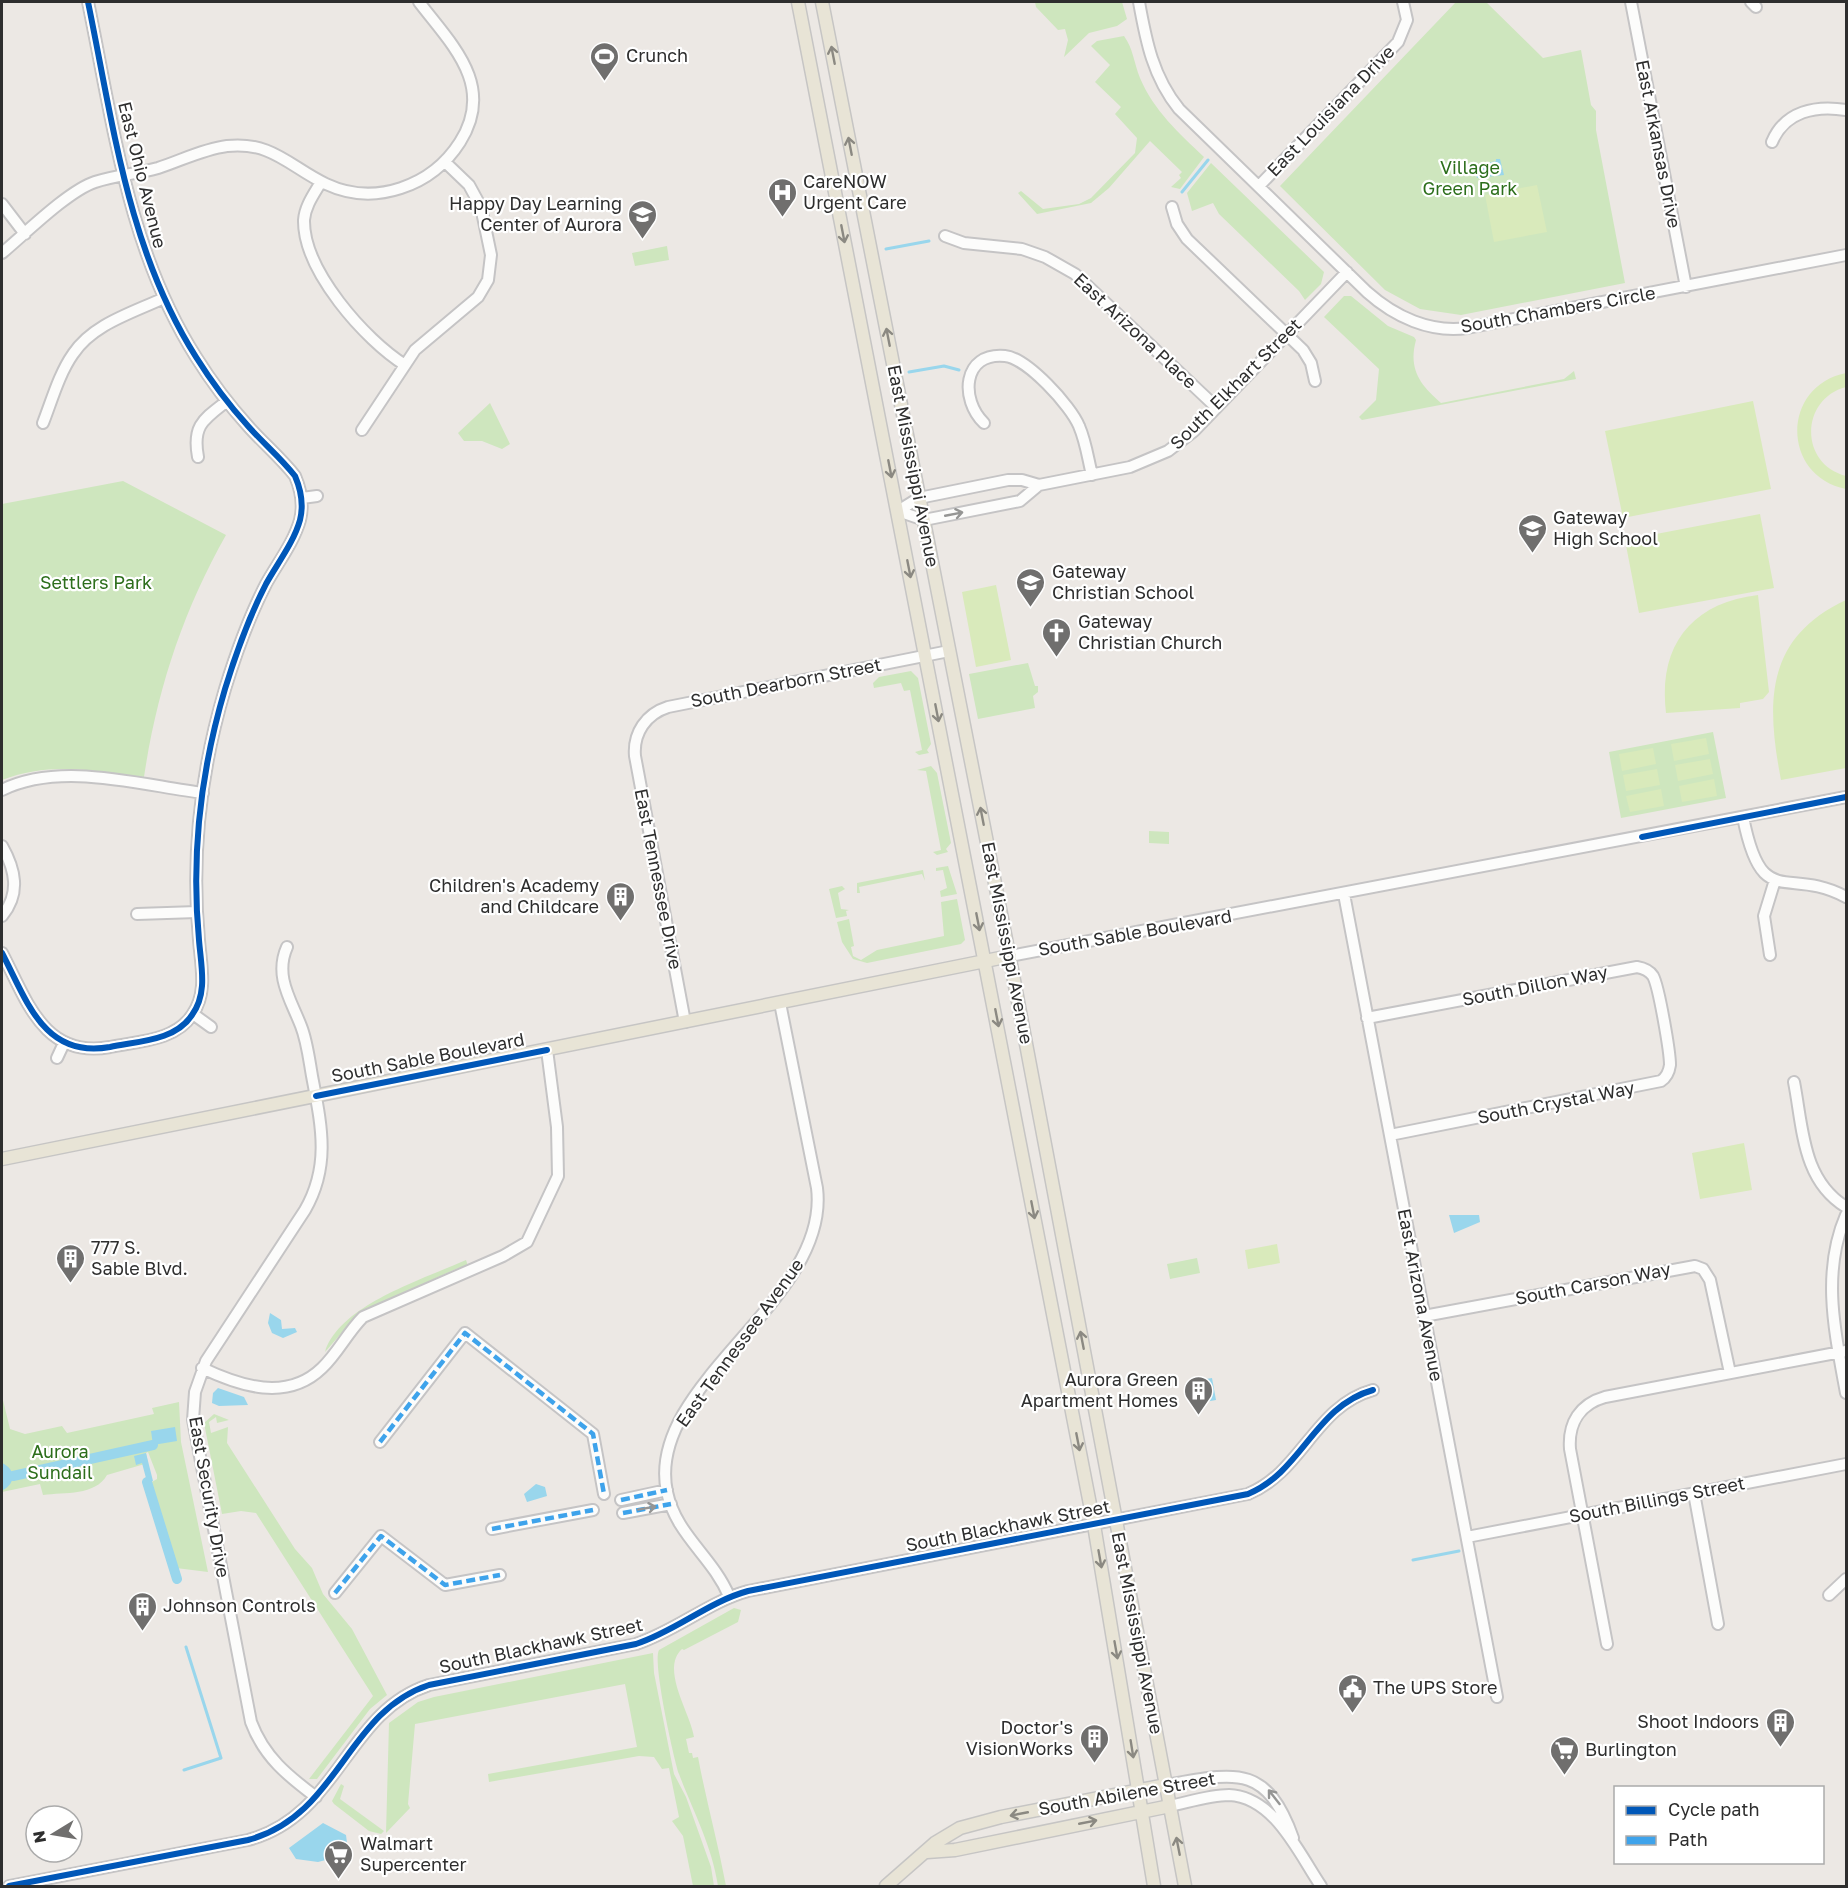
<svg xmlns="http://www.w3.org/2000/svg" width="1848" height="1888" font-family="'Golos Text',sans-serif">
<rect width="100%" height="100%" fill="#ece8e4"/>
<path fill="#cee6be" d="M 1035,2 L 1122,2 L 1127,19 L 1117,26 L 1089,33 L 1064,57 L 1068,40 L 1065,29 L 1058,30 L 1036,7 Z
M 1456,2 L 1486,2 L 1543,58 L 1581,50 L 1591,105 L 1596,111 L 1596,130 L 1625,283 L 1461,315 L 1420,309 L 1385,290 L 1280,186 Z
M 1124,36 C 1133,48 1134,63 1140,78 C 1154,111 1179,133 1204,157 L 1180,189 L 1171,187 L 1181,178 L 1179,175 L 1182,172 L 1150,141 L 1109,188 L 1091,203 L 1037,214 L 1018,193 L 1021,191 L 1043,209 L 1079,204 L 1091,198 L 1135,153 L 1137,138 L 1115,114 L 1121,107 L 1095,82 L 1110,65 L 1091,46 L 1097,41 Z
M 1211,163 L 1324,272 L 1321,284 L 1305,300 L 1299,291 L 1219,214 L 1213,203 L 1192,211 L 1187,193 Z
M 667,246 L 669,260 L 635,266 L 632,253 Z
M 1344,296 L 1351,296 L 1388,326 L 1414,337 L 1416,340 C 1408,369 1420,385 1441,403 L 1564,379 L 1574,371 L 1576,379 L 1362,420 L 1359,417 L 1376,400 L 1379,369 L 1324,317 Z
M 490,403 L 510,444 L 502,449 L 482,441 L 464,441 L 458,433 Z
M 123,481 L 226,535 C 183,611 157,690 144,777 C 93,771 51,761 2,780 L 2,504 Z
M 1028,663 L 1035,686 L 1038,686 L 1038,692 L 1033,696 L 1035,708 L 978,719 L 969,674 Z
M 911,671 L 918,678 L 931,744 L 927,750 L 929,753 L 919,755 L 915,752 L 922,750 L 910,690 L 904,691 L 901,683 L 874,688 L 873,683 L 879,677 Z
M 1713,732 L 1726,798 L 1621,818 L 1609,752 Z
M 931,766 L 937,773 L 951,843 L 946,849 L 948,852 L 937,855 L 933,852 L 941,850 L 926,771 L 917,770 Z
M 1149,831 L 1169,832 L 1169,844 L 1149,843 Z
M 948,866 L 957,894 L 941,897 L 940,891 L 947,888 L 943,870 L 936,871 L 936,868 Z
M 923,870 L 925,881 L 922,874 L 859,887 L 860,893 L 857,893 L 857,883 Z
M 842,886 L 845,889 L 838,893 L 841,909 L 849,910 L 846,911 L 847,916 L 836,918 L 829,889 Z
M 957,899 L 965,940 L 961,944 L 867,963 L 853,959 L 842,942 L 837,922 L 849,919 L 854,946 L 851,947 L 853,956 L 861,960 L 877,950 L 944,936 L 941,902 Z
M 1197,1258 L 1200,1273 L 1170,1279 L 1167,1264 Z
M 466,1260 L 468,1266 L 458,1268 L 359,1313 L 325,1352 C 339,1305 424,1279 466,1260 Z
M 2,1396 L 10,1429 L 25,1434 L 62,1426 L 67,1433 L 154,1414 L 152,1408 L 179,1402 L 181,1442 L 208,1572 L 176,1568 L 150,1483 L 157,1479 L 157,1475 L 148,1452 L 146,1453 L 148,1463 L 107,1475 C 95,1496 65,1492 43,1495 L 40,1484 L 2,1492 Z
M 214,1414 L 229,1420 L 217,1423 L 216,1417 L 209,1422 L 211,1433 L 228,1427 L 227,1443 L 295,1549 L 312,1568 L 323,1594 L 352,1629 L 387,1695 L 370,1709 L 317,1779 L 309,1779 L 373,1696 L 256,1513 L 241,1511 L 222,1514 L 204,1423 Z
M 734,1608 L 741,1610 L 738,1622 L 684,1650 L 682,1649 C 660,1669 690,1712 694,1737 L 686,1739 L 689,1753 L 692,1753 L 693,1758 L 698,1757 C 706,1800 718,1843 726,1886 L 718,1886 C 712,1846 693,1811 679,1774 C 674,1760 652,1661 659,1650 Z
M 653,1653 L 654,1673 L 674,1774 L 686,1797 L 711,1867 L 714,1886 L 693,1886 L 683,1836 L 672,1821 L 679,1817 L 669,1768 L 662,1769 L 654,1757 L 639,1756 L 489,1782 L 488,1774 L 637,1747 L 625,1684 L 415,1724 L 408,1804 L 410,1808 L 386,1833 L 389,1723 L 418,1702 L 434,1697 Z
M 341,1784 L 344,1786 L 340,1799 L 384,1831 L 381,1834 L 369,1831 L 334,1804 L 332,1801 Z"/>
<path fill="#d9eabb" d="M 1537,185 L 1547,232 L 1494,242 L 1485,195 Z
M 1846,373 L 1846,387 C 1800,399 1799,464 1846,476 L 1846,489 C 1781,476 1781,386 1846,373 Z
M 1753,401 L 1771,489 L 1623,518 L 1605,431 Z
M 1760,514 L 1774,588 L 1639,613 L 1625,540 Z
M 996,585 L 1011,660 L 976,667 L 962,592 Z
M 1758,595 L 1769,692 L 1763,699 L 1740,703 L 1740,708 L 1666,713 C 1658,646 1691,603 1758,595 Z
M 1846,600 L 1846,768 L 1781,780 C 1766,702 1765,638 1846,600 Z
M 1706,738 L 1709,754 L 1674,761 L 1671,744 Z
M 1653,748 L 1656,764 L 1622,771 L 1619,754 Z
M 1710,759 L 1713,774 L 1678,781 L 1675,765 Z
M 1657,769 L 1660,785 L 1626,791 L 1623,775 Z
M 1714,779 L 1717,796 L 1682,802 L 1679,786 Z
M 1661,789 L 1664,806 L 1630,812 L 1626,796 Z
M 1744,1143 L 1752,1190 L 1700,1199 L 1692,1153 Z
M 1277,1244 L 1280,1263 L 1248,1269 L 1245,1250 Z"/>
<path fill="#99d6ec" d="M 1496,159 L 1500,159 L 1504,175 L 1477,178 L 1474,166 L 1496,161 Z
M 1449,1215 L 1479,1215 L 1480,1222 L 1454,1233 Z
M 270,1313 L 281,1320 L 282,1329 L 295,1328 L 297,1332 L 283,1338 L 272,1333 L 268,1323 Z
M 1212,1378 L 1216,1400 L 1205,1402 L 1200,1380 Z
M 218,1388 L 244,1397 L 248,1405 L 219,1406 L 212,1403 L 213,1393 Z
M 175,1427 L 177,1441 L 153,1445 L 151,1431 Z
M 146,1453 L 153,1481 L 147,1482 L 142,1463 L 136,1465 L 134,1456 Z
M 2,1463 C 16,1469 16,1483 3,1490 Z
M 536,1484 L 545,1487 L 547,1496 L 527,1502 L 524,1494 Z
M 323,1823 L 346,1835 L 347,1843 L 341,1856 L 318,1862 L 296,1859 L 289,1848 Z"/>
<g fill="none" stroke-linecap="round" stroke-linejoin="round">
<path stroke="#99d6ec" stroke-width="3" d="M 1182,192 L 1208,160
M 886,249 L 929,241
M 909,372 L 944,366 L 959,370
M 1413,1560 L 1459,1551
M 184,1770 L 221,1758 L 186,1647"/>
<path stroke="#99d6ec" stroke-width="10" d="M 13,1476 L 153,1445
M 147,1482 L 177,1579"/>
<defs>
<path id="minor" d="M 1139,2 C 1146,41 1153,77 1179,109 L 1367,292 C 1395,317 1430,333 1467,328 L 1846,255
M 1631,2 L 1686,287
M 1751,2 L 1756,7
M 1772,142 C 1785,111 1816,105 1846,110
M 321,182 C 314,194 305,206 304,220 C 303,270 365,340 405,365
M 1259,186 L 1398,42 L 1407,20 L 1403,2
M 2,204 L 25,234
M 1172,207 L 1177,224 L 1187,239 L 1303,350 L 1311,363 L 1315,381
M 945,236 L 964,243 L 1022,249 L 1045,257 L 1075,274 L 1216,407
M 2,253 C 26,233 68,191 95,182 C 115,175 137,174 158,168 C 180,161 203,149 227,146 C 272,141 290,167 326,184 C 375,207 432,186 460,142 C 496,85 451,44 419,2
M 43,423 C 52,400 59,374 73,354 C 93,324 132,313 164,298
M 984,423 C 960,400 962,352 1005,356 C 1027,358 1071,406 1079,426 C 1086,442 1088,459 1092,475
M 362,430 L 415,350 L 478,297 L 488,280 L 491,255 L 481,207 L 469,185 L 445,162
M 198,457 C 192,425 204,419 227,401
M 302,498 L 317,496
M 898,511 L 919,498 L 1008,480 L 1022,480 L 1039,485 L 1130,467 L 1168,451 L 1194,431 L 1347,272
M 898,511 L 924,520 L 1020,501 L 1039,485
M 2,790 C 61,761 140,785 203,793
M 1743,817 C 1762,913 1786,865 1846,897
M 2,846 C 15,869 21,893 2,916
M 1344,894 L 1497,1697
M 137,914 L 197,912
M 287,947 C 274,976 291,1000 301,1026 C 307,1041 309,1059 312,1076 C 321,1124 331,1165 305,1210 L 206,1361 L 195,1392 L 193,1420 L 251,1722 C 264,1757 288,1776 316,1797
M 2,953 C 27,1001 44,1059 110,1047 C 138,1041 175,1041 192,1015 C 208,993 201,966 199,940 C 191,856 201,770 225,689 C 236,653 249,617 266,584 C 277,564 294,542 300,520 C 304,504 301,490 295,476 C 281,458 263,443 248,426 C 229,405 211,381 196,357 C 128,250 113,123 88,2
M 1770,955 L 1764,916 L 1775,880
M 1010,956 L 1846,797
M 193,1014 L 211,1027
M 1367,1018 L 1637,967 C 1643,968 1649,970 1653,976 C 1659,987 1670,1052 1670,1065 C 1669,1072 1667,1077 1661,1081 L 1390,1135
M 685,1022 L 635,756 C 633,733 646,714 668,707 L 949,651
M 57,1058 L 64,1043
M 1794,1082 C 1803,1128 1802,1180 1846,1207
M 1846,1215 C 1821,1273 1835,1333 1846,1393
M 1424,1316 L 1695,1266 L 1703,1269 L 1710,1280 L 1730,1373
M 202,1368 C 240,1386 287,1402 322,1368 C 338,1353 347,1333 363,1317 L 503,1256 L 527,1242 L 558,1176 L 557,1127 L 547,1050
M 380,1442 L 465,1333 L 593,1434 L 604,1494
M 1694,1493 L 1718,1624
M 621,1500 L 667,1490
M 623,1513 L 671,1504
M 492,1529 L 593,1510
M 1467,1537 L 1846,1464
M 335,1593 L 381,1536 L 445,1585 L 500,1575
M 1829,1595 L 1846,1579
M 729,1596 C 712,1556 676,1535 667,1492 C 644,1384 831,1301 817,1188 L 780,1003
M 1607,1644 L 1570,1449 C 1568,1423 1580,1404 1605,1397 L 1846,1351
M 1166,1785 C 1235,1773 1266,1763 1293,1838
M 1170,1806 C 1189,1802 1210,1795 1229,1795 C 1275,1797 1299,1854 1321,1886
M 9,1886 L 248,1840 C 339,1816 346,1712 429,1685 L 636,1644 C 676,1631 708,1602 748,1591 L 1248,1494 C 1302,1472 1315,1406 1373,1390"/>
<path id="major" d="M 798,2 L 1094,1525 L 1154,1886
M 822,2 L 1013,975 L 1185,1886
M 2,1159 L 1010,956
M 927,1852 L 955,1850 L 1170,1806
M 886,1886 L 935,1843 L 960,1828 L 1001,1817 L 1166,1785"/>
</defs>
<use href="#minor" stroke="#c5c4c5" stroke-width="14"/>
<use href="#major" stroke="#c6c5c4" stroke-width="15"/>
<use href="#minor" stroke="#fcfcfb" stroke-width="10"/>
<use href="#major" stroke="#e8e4d6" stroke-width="12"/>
<path stroke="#3ea3eb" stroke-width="4.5" stroke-dasharray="9 4.5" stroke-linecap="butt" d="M 380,1442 L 465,1333 L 593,1434 L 604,1494
M 621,1500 L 667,1490
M 623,1513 L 671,1504
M 492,1529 L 593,1510
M 335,1593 L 381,1536 L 445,1585 L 500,1575"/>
<defs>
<path id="cycleway" d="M 1642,837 L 1846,797
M 2,953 C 27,1001 44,1059 110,1047 C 138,1041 175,1041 192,1015 C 208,993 201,966 199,940 C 191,856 201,770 225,689 C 236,653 249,617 266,584 C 277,564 294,542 300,520 C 304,504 301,490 295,476 C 281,458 263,443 248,426 C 229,405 211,381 196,357 C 128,250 113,123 88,2
M 316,1096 L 547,1050
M 9,1886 L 248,1840 C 339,1816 346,1712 429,1685 L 636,1644 C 676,1631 708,1602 748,1591 L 1248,1494 C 1302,1472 1315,1406 1373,1390"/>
</defs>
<use href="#cycleway" stroke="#fff" stroke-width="10"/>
<use href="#cycleway" stroke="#0057b8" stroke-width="6"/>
</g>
<defs><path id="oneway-shaft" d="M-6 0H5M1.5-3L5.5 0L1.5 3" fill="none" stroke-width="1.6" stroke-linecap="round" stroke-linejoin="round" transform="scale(1.5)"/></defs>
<g stroke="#8b8982">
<use href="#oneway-shaft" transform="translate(833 55) rotate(-101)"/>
<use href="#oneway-shaft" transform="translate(850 146) rotate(-101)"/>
<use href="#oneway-shaft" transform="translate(843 234) rotate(79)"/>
<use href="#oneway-shaft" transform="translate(888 337) rotate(-101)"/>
<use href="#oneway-shaft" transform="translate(890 469) rotate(79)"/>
<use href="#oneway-shaft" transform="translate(909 569) rotate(79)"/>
<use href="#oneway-shaft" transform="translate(937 713) rotate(79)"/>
<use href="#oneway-shaft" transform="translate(982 816) rotate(-101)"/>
<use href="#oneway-shaft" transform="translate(978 922) rotate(79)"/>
<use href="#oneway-shaft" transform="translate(997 1018) rotate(79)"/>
<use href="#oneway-shaft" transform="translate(1033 1210) rotate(79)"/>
<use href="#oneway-shaft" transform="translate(1082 1340) rotate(-101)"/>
<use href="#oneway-shaft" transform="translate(1078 1442) rotate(79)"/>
<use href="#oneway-shaft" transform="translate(1100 1559) rotate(80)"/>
<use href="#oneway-shaft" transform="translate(1116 1650) rotate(80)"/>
<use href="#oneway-shaft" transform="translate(1132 1749) rotate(81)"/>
<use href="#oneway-shaft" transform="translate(1019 1814) rotate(169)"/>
<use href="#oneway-shaft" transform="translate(1088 1822) rotate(-11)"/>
<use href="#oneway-shaft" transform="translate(1178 1846) rotate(-101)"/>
</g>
<g stroke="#959594">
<use href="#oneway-shaft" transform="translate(954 514) rotate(-11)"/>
<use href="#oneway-shaft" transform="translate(647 1508) rotate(-10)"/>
<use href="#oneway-shaft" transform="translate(1274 1797) rotate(-128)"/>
</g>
<defs>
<symbol id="stadium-pin" viewBox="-11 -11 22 30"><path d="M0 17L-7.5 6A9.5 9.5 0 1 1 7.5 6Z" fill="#706f6e" stroke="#fff"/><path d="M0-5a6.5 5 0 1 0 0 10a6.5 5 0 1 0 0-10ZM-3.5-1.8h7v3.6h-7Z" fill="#fff"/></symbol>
<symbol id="hospital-pin" viewBox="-11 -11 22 30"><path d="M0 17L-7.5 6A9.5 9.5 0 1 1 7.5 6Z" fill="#706f6e" stroke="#fff"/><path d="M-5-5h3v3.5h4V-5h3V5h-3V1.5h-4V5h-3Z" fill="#fff"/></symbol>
<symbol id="school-pin" viewBox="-11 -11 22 30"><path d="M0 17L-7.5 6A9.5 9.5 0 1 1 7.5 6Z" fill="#706f6e" stroke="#fff"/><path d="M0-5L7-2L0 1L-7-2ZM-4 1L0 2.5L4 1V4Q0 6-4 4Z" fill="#fff"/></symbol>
<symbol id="church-pin" viewBox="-11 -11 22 30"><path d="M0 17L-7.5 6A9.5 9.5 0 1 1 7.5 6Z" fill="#706f6e" stroke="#fff"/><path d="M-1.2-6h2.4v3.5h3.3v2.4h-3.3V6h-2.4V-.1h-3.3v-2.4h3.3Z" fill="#fff"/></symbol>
<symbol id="building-pin" viewBox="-11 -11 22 30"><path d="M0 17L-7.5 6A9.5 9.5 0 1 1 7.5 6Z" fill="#706f6e" stroke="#fff"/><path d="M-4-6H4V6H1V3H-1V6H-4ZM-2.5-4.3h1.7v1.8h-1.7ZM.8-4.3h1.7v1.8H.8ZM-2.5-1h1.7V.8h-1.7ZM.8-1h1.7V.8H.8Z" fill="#fff"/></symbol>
<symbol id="civic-pin" viewBox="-11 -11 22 30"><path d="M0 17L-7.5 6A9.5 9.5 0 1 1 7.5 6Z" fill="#706f6e" stroke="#fff"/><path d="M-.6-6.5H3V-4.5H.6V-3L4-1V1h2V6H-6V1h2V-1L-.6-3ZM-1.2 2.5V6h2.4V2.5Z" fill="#fff"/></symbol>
<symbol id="supermarket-pin" viewBox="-11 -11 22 30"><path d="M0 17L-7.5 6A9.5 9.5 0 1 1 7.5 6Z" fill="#706f6e" stroke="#fff"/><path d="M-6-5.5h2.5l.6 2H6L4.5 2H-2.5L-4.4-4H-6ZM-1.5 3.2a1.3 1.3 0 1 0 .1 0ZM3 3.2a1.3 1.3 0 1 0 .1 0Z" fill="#fff"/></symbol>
</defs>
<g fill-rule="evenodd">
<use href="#stadium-pin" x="588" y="40" width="33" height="45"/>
<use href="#hospital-pin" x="766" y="176" width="33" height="45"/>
<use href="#school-pin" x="626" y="198" width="33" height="45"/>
<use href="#school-pin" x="1516" y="512" width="33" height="45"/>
<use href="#school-pin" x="1014" y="566" width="33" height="45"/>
<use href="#church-pin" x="1040" y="616" width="33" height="45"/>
<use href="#building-pin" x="604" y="880" width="33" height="45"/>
<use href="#building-pin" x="54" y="1242" width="33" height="45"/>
<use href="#building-pin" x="1182" y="1374" width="33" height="45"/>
<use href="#building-pin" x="126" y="1590" width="33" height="45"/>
<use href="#civic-pin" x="1336" y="1672" width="33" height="45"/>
<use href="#building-pin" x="1764" y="1706" width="33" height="45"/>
<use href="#building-pin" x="1078" y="1722" width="33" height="45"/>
<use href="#supermarket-pin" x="1548" y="1734" width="33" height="45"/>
<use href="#supermarket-pin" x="322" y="1838" width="33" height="45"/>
</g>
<g text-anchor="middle" stroke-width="4.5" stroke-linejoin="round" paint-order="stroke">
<g font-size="18" fill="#2e2e2e" stroke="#fff" text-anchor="start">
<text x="626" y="62">Crunch</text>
<text x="803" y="188">CareNOW<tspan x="803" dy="21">Urgent Care</tspan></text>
<text x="622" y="210" text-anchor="end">Happy Day Learning<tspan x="622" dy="21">Center of Aurora</tspan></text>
<text x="1553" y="524">Gateway<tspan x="1553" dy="21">High School</tspan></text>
<text x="1052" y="578">Gateway<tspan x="1052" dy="21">Christian School</tspan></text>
<text x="1078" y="628">Gateway<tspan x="1078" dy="21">Christian Church</tspan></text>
<text x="599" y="892" text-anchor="end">Children's Academy<tspan x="599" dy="21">and Childcare</tspan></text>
<text x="91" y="1254">777 S.<tspan x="91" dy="21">Sable Blvd.</tspan></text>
<text x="1178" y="1386" text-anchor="end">Aurora Green<tspan x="1178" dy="21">Apartment Homes</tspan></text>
<text x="163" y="1612">Johnson Controls</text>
<text x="1373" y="1694">The UPS Store</text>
<text x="1759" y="1728" text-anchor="end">Shoot Indoors</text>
<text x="1073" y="1734" text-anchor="end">Doctor's<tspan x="1073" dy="21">VisionWorks</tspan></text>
<text x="1585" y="1756">Burlington</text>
<text x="360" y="1850">Walmart<tspan x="360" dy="21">Supercenter</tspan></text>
</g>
<g font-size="18" fill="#2e2e2e" stroke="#fff">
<text transform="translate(1331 111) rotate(-46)" y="6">East Louisiana Drive</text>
<text transform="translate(1658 144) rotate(79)" y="6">East Arkansas Drive</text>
<text transform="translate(142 175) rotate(76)" y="6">East Ohio Avenue</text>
<text transform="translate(1558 310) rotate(-10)" y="6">South Chambers Circle</text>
<text transform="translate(1135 331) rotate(43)" y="6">East Arizona Place</text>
<text transform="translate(1236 384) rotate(-45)" y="6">South Elkhart Street</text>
<text transform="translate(913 466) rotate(79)" y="6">East Mississippi Avenue</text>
<text transform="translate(786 683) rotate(-11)" y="6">South Dearborn Street</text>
<text transform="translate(658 879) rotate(79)" y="6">East Tennessee Drive</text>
<text transform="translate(1135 933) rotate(-10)" y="6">South Sable Boulevard</text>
<text transform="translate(1007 943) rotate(79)" y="6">East Mississippi Avenue</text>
<text transform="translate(1535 986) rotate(-11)" y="6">South Dillon Way</text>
<text transform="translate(428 1058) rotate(-11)" y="6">South Sable Boulevard</text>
<text transform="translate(1556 1103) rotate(-11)" y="6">South Crystal Way</text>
<text transform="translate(1593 1284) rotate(-11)" y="6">South Carson Way</text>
<text transform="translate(1420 1295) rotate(79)" y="6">East Arizona Avenue</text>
<text transform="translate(740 1343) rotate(-54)" y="6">East Tennessee Avenue</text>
<text transform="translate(209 1497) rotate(80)" y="6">East Security Drive</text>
<text transform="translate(1657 1500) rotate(-11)" y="6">South Billings Street</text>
<text transform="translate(1008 1526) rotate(-11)" y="6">South Blackhawk Street</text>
<text transform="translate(1137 1633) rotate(79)" y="6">East Mississippi Avenue</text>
<text transform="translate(541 1646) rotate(-12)" y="6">South Blackhawk Street</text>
<text transform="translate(1127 1794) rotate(-10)" y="6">South Abilene Street</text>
</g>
<g font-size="18" fill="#2c6e1b" stroke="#fff">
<text x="1470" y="174">Village<tspan x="1470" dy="21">Green Park</tspan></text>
<text x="96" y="589">Settlers Park</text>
<text x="60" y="1458">Aurora<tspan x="60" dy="21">Sundail</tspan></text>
</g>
</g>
<rect width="1848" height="1888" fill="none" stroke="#2e2e2e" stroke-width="6"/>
<rect x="1614" y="1786" width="210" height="78" fill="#ffffff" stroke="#ababab" stroke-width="1.5"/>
<rect x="1626" y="1806" width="30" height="9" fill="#0057b8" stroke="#ababab" stroke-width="1.5"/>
<text x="1668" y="1816" font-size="18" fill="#2e2e2e">Cycle path</text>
<rect x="1626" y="1836" width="30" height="9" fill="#3ea3eb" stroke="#ababab" stroke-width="1.5"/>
<text x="1668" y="1846" font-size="18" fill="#2e2e2e">Path</text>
<g transform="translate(54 1834) rotate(259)"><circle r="28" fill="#ffffff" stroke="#ababab" stroke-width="1.5"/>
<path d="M0-4.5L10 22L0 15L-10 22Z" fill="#706f6e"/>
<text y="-9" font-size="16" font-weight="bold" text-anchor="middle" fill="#2e2e2e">N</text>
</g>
</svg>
